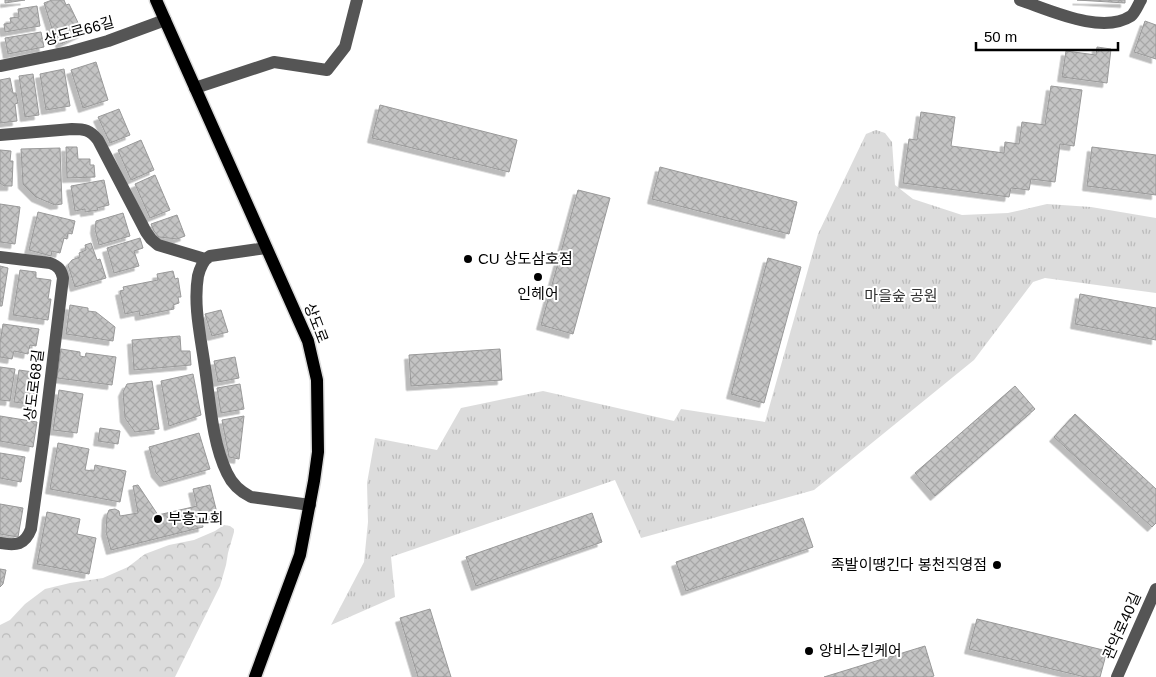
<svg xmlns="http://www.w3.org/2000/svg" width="1156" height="677" font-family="Arial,'Noto Sans KR',sans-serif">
<defs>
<pattern id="forest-crowns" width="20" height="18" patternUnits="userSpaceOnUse" patternTransform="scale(1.25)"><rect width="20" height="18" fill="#dcdcdc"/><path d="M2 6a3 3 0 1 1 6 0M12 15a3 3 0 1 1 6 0" fill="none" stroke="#bbb"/></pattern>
<pattern id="park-tufts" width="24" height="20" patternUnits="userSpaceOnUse" patternTransform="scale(1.25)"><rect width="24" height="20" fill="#dcdcdc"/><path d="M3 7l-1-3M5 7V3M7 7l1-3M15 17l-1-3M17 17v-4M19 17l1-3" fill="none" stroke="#bbb"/></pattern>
<pattern id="building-cross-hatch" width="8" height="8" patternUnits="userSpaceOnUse" patternTransform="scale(1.25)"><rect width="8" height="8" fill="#c4c4c4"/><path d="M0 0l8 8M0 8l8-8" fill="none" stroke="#a7a7a7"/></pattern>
<filter id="shadow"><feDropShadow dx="-4.5" dy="4.5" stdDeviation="0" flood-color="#0004"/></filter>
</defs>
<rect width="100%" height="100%" fill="#fff"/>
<path fill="url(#forest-crowns)" d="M 224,525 L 230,526 L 234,529 L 234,532 L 228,553 L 226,565 L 220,586 L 175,677 L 0,677 L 0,625 L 10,620 L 25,604 L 45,589 L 70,583 L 103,578 L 128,567 L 145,554 L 169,545 L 194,540 L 215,531 Z"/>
<path fill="url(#park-tufts)" d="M 876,130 L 885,133 L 892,142 L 895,185 L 913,199 L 962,215 L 1008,213 L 1047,204 L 1091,207 L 1156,218 L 1156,293 L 1045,278 L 1033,282 L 974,360 L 814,490 L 641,538 L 615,480 L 391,557 L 395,597 L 331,625 L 364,562 L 368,522 L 367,483 L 375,438 L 437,450 L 461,408 L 543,391 L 674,421 L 681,409 L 765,422 L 818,234 L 866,134 Z"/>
<path fill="url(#building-cross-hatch)" stroke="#999" filter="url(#shadow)" d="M 5,0 L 25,0 L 5,3 Z
M 52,0 L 64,0 L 66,5 L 69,4 L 83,33 L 61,44 L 56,32 L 53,32 L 44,3 Z
M 1077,0 L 1125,0 L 1125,3 Z
M 37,6 L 40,26 L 5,32 L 4,24 L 11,23 L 10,18 L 19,17 L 18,9 Z
M 1145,21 L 1156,25 L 1156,59 L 1134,52 Z
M 41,32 L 44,47 L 8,54 L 5,38 Z
M 1097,47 L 1111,49 L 1107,83 L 1062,77 L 1066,51 L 1096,55 Z
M 96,62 L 108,100 L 83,108 L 71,70 Z
M 64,69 L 70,106 L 46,110 L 40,74 Z
M 33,74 L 39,115 L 25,117 L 19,76 Z
M 10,78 L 13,93 L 16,93 L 18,103 L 15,104 L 17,121 L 0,123 L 0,80 Z
M 1051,86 L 1082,90 L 1074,146 L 1060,144 L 1055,182 L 1031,179 L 1029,190 L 1011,188 L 1009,197 L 903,183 L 909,139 L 917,140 L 921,112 L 955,117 L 951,146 L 1004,153 L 1005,142 L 1019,144 L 1022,122 L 1045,125 Z
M 380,105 L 517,140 L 509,172 L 372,138 Z
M 119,109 L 130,135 L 110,143 L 98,117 Z
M 141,140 L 154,170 L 131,180 L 118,150 Z
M 66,147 L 77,147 L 78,159 L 90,159 L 90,165 L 94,165 L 95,177 L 67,178 Z
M 1092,147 L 1156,155 L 1156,195 L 1087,186 Z
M 60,148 L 62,204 L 55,205 L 36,197 L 23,184 L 21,149 Z
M 0,150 L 11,151 L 10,161 L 13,161 L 12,186 L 4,186 L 0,183 Z
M 660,167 L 797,202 L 789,234 L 652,199 Z
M 155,175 L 170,210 L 150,218 L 135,184 Z
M 104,180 L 109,205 L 97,208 L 98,210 L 85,212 L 85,209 L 75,211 L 71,186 Z
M 578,190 L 610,198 L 573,334 L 541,325 Z
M 0,204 L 20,207 L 15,244 L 0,242 Z
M 38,212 L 75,221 L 72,234 L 68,233 L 67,239 L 64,238 L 60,253 L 52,251 L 51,256 L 29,250 Z
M 123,213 L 130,236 L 99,245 L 95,229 L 96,221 Z
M 177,215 L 185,236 L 177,239 L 159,237 L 154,231 L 151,224 Z
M 140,238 L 143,248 L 134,251 L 139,266 L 114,273 L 107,248 Z
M 91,243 L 97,260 L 100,259 L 106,278 L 75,287 L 68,265 L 72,260 L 80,257 L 79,253 L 86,250 L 85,245 Z
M 768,258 L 801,267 L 764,403 L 731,394 Z
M 0,266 L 8,268 L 2,306 L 0,306 Z
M 20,270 L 36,272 L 36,278 L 51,280 L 48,299 L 51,299 L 48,320 L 13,315 Z
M 173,271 L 175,279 L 178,278 L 181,297 L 178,297 L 179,303 L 173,305 L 174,309 L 140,316 L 139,311 L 125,314 L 120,291 L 124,290 L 123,287 L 158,280 L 157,274 Z
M 1080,294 L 1156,308 L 1156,340 L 1075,324 Z
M 70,305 L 88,308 L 88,311 L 96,312 L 115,327 L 113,341 L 66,334 Z
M 221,310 L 228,332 L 212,336 L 205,314 Z
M 3,324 L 39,329 L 36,346 L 30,345 L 28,354 L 14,351 L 12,359 L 0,357 L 0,343 Z
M 180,336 L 181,351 L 190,351 L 191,365 L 134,370 L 132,340 Z
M 61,349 L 80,352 L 80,356 L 85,357 L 86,353 L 116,357 L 112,385 L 57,378 Z
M 500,349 L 502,380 L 411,386 L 409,355 Z
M 235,357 L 239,378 L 218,382 L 214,361 Z
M 0,367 L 15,369 L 10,401 L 0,400 Z
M 19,370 L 40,373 L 35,405 L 14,402 Z
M 193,374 L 201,415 L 169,426 L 161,381 Z
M 152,381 L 159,429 L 135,432 L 125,418 L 123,392 L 127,384 Z
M 240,384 L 244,409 L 221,413 L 217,388 Z
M 1015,386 L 1035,409 L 935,496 L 915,473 Z
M 59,390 L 83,394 L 77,433 L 53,430 Z
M 1075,414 L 1156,489 L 1156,523 L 1152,527 L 1054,437 Z
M 0,416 L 37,422 L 33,447 L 0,441 Z
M 244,416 L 239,459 L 229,457 L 222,420 Z
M 100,428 L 120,431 L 118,444 L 98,441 Z
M 199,433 L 210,469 L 164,482 L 156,473 L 149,447 Z
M 58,443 L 89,449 L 85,470 L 94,471 L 95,465 L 126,471 L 120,502 L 50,489 Z
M 0,453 L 25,457 L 21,482 L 0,478 Z
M 138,485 L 158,515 L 197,506 L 193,489 L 210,485 L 218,517 L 202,521 L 203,527 L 111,550 L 106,532 L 107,515 L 109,510 L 115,509 L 119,511 L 120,516 L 138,513 L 133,486 Z
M 0,504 L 23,508 L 18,537 L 0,534 Z
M 47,512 L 80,519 L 77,534 L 96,538 L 89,574 L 37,564 Z
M 592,513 L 602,542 L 476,586 L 466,557 Z
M 803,518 L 813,547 L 686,591 L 676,562 Z
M 0,569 L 6,570 L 3,584 L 0,587 Z
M 430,609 L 451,677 L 418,677 L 400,618 Z
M 977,619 L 1107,651 L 1100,677 L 1085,677 L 969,649 Z
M 925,646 L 934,676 L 930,677 L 824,677 Z"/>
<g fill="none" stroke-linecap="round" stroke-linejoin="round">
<defs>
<path id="major" d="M 156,0 L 308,341 L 317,380 L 318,452 L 314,481 L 300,555 L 255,677"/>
</defs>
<use href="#major" stroke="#dbdbdb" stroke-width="15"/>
<path stroke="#555" stroke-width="12" d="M 1020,0 C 1050,10 1102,35 1131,16 C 1135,13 1138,5 1141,0
M 0,66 L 69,52 L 108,41 L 165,20
M 195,88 L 274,62 L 327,70 L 345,47 L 357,0
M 0,135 L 72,129 C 85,129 90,130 98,140 L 146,232 L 151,239 L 158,245 L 205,259
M 266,248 L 210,256 C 203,260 200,268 198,276 C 193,306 201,338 205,368 C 210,401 212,442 227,473 C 232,484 239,491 251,497 L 310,505
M 0,257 L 50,263 C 58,266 61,269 63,278 L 43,442 L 31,529 C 25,545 16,546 0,543
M 1117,677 L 1156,589"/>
<use href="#major" stroke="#000" stroke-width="12"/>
</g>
<g fill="#000" stroke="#fff" stroke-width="2">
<circle cx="468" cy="259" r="5"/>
<circle cx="538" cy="277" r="5"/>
<circle cx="158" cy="519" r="5"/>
<circle cx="997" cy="565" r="5"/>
<circle cx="809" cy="651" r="5"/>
</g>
<g text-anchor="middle" stroke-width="4" stroke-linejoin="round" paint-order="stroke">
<g font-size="15" fill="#000" stroke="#fff">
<text transform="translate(79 31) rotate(-15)" y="5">상도로66길</text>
<text transform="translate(316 323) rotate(69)" y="5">상도로</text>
<text transform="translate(34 385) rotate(-83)" y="5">상도로68길</text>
<text transform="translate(1122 626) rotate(-66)" y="5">관악로40길</text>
</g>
<g font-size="15" fill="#000" stroke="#fff" text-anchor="start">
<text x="478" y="264">CU 상도삼호점</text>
<text x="538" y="299" text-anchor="middle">인헤어</text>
<text x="168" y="524">부흥교회</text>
<text x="987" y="570" text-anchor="end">족발이땡긴다 봉천직영점</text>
<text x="819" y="656">앙비스킨케어</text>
</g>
<g font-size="15" fill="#333" stroke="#fff">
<text x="901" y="301">마을숲 공원</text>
</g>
</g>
<path d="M976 42v8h142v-8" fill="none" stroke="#000000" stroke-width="2.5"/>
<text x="984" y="42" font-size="15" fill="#000000" stroke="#ffffff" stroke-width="4" paint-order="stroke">50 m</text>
</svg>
